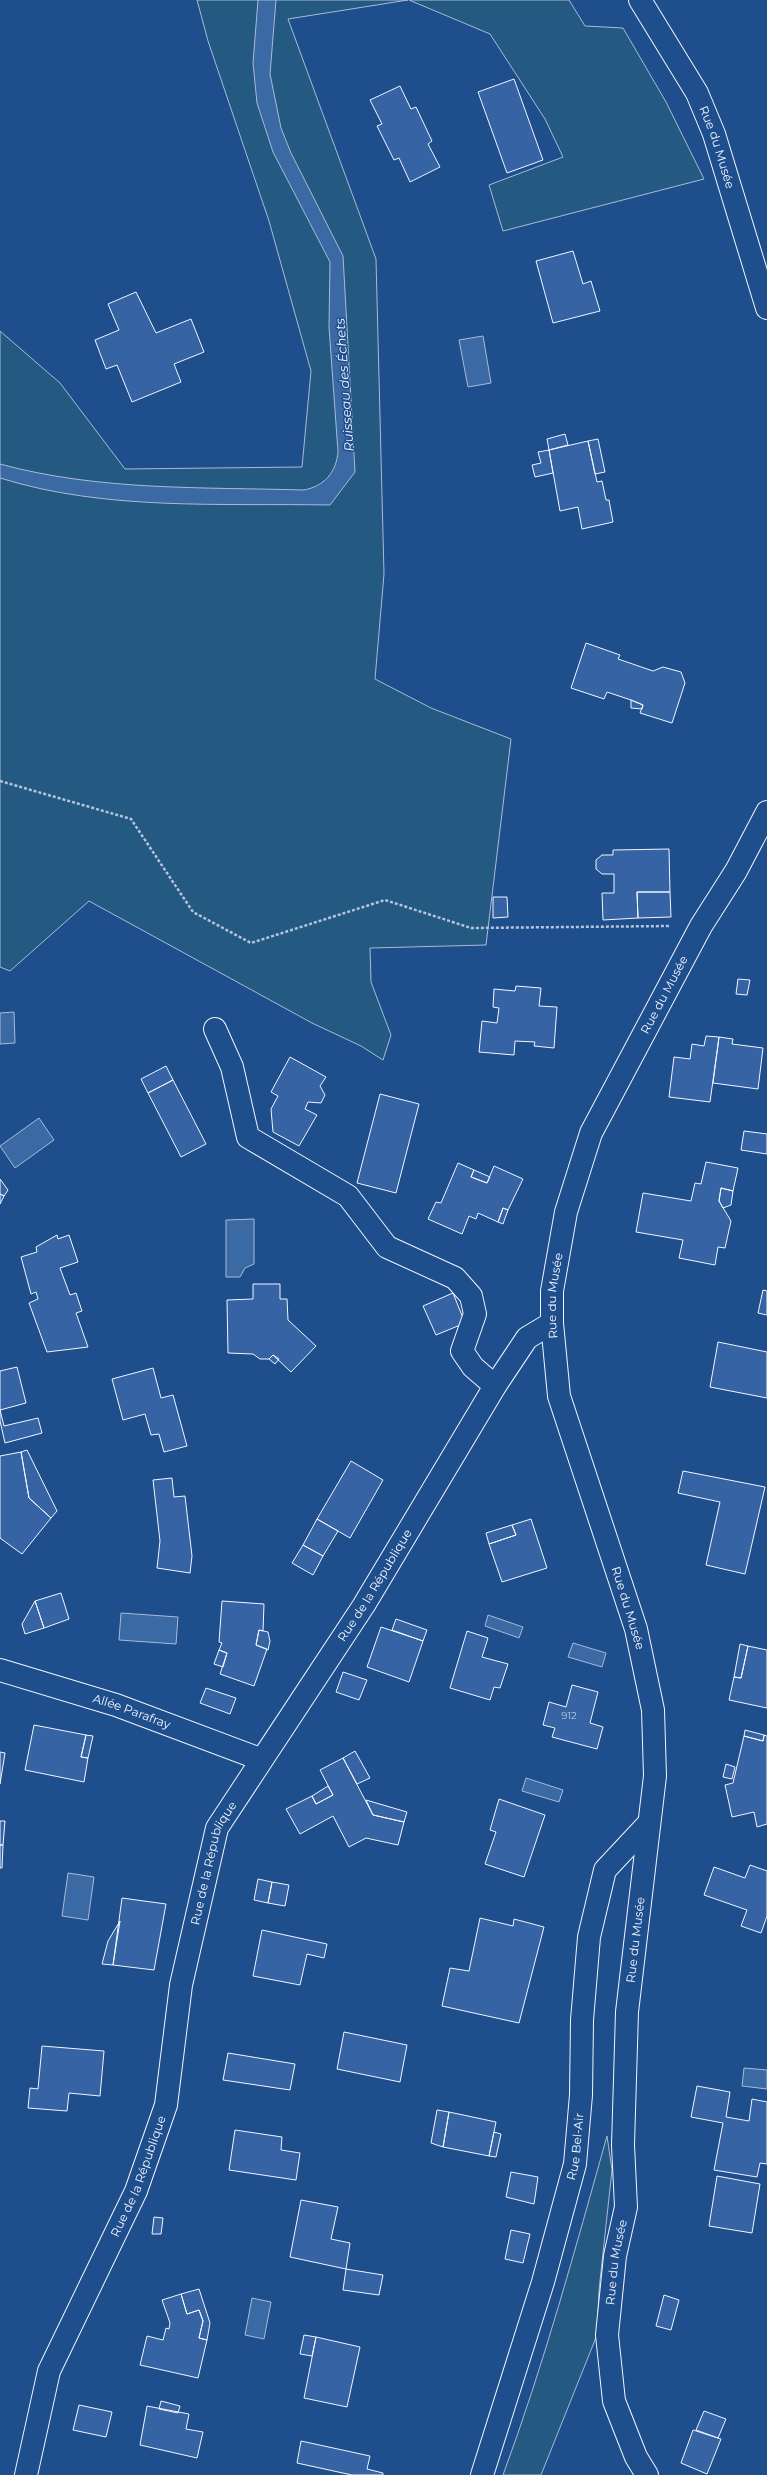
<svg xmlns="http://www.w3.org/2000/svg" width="767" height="2475" font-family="Montserrat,sans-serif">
<rect width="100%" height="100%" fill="#1f4e8c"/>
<path fill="#245a82" stroke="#a8bbd7" d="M 197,0 L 408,0 L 288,19 L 376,259 L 384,574 L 375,679 L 431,708 L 511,739 L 486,945 L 370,948 L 371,982 L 391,1035 L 383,1060 L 361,1046 L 312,1023 L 89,901 L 10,971 L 0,967 L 0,331 L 60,383 L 125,469 L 302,467 L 311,371 L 269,221 L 208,41 Z
M 409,0 L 569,0 L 585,26 L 623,28 L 666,102 L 704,179 L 503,231 L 489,185 L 563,157 L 545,119 L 490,34 Z
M 607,2136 L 612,2170 L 599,2290 L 597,2335 L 541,2475 L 503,2475 C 544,2364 575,2250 607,2136 Z"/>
<path fill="#3b69a3" stroke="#a8bbd7" d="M 258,0 L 276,0 L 270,74 L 281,128 L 291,153 L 343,256 L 355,472 L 330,505 C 220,503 106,511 0,478 L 0,464 C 99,491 202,487 304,490 C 324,486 336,473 338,452 L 329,327 L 330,262 L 273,152 L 257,103 L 253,63 Z
M 483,336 L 491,383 L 468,387 L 459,340 Z
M 14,1012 L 15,1043 L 0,1044 L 0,1013 Z
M 39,1118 L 54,1140 L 15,1168 L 0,1146 Z
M 254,1219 L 254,1264 L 245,1268 L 240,1277 L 226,1277 L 226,1220 Z
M 121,1613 L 178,1617 L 176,1644 L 119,1640 Z
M 488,1615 L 523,1627 L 519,1638 L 485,1626 Z
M 573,1643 L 606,1653 L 602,1667 L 568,1657 Z
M 526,1778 L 563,1790 L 559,1802 L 522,1791 Z
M 68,1873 L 94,1877 L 88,1920 L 62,1916 Z
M 744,2068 L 767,2070 L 767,2089 L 742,2086 Z
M 252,2298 L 271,2302 L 264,2339 L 245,2335 Z"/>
<path fill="#3563a3" stroke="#f2f6ff" d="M 514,79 L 543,160 L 507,173 L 478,92 Z
M 400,86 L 411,109 L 416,107 L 432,141 L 428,144 L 440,167 L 410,182 L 399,158 L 394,160 L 377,126 L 382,124 L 370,100 Z
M 573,251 L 583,284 L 591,281 L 600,311 L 553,323 L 536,261 Z
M 136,292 L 156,333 L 191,319 L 204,352 L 174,364 L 181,382 L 132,402 L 117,365 L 106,369 L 95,340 L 119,330 L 108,304 Z
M 565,434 L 568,445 L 549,450 L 547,439 Z
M 598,439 L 605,472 L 595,474 L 588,441 Z
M 588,441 L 597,482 L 602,481 L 606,500 L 609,500 L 613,522 L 582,529 L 578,507 L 560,511 L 549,450 Z
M 549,450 L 553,473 L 535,477 L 532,465 L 541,463 L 538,452 Z
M 586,643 L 620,655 L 618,659 L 653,671 L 663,667 L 681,672 L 685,683 L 672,723 L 640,713 L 643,705 L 631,700 L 607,692 L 604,699 L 571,688 Z
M 631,700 L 643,705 L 642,709 L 631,708 Z
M 669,849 L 670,892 L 637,892 L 638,918 L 603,920 L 602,893 L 614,893 L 614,874 L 602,874 L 596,869 L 596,860 L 602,855 L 613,855 L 613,850 Z
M 637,892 L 670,892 L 671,917 L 638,918 Z
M 493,897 L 507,897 L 508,917 L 493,918 Z
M 738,979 L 750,980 L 747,995 L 736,994 Z
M 516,986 L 541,988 L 539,1006 L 557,1007 L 554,1048 L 534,1046 L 535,1042 L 515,1041 L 514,1055 L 479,1052 L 482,1021 L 497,1023 L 499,1008 L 493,1007 L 494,989 L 515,991 Z
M 706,1036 L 719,1037 L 710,1102 L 669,1097 L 674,1057 L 690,1059 L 692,1044 L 704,1046 Z
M 719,1037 L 733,1039 L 732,1044 L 763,1048 L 758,1089 L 713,1083 Z
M 290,1057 L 326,1077 L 320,1086 L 325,1095 L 321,1103 L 308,1102 L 305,1109 L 317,1115 L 299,1146 L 273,1132 L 271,1109 L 278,1096 L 271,1092 Z
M 166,1066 L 173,1080 L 148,1093 L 141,1079 Z
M 173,1080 L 206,1144 L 181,1157 L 148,1093 Z
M 380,1094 L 419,1104 L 396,1193 L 357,1183 Z
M 744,1131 L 767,1134 L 767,1154 L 741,1150 Z
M 706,1162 L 738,1168 L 733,1191 L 721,1188 L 719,1201 L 731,1221 L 725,1248 L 718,1247 L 715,1265 L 679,1258 L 683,1240 L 636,1232 L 643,1193 L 691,1201 L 695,1183 L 701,1184 Z
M 458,1163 L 474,1170 L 471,1177 L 487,1183 L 494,1166 L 523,1179 L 508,1210 L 503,1208 L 498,1222 L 478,1213 L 476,1219 L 469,1216 L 462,1234 L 428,1219 L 436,1202 L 441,1203 Z
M 474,1170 L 490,1177 L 487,1183 L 471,1177 Z
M 0,1179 L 8,1190 L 4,1196 L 0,1194 Z
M 721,1188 L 733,1191 L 731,1205 L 723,1208 L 719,1201 Z
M 0,1194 L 4,1196 L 0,1204 Z
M 503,1208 L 508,1210 L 503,1224 L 498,1222 Z
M 57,1235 L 58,1239 L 69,1235 L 78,1262 L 60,1268 L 70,1295 L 76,1293 L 82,1311 L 76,1313 L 88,1347 L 47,1352 L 29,1303 L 38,1299 L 36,1292 L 31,1294 L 21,1257 L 37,1252 L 36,1247 Z
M 253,1284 L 280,1284 L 280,1299 L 287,1299 L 288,1320 L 316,1346 L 291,1372 L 273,1355 L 269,1359 L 260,1359 L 253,1354 L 228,1353 L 227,1300 L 253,1299 Z
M 763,1290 L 767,1291 L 767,1315 L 758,1313 Z
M 453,1293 L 465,1323 L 436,1335 L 423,1306 Z
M 718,1342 L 767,1352 L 767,1398 L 710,1387 Z
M 273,1355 L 279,1359 L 275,1364 L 269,1359 Z
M 17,1367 L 26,1403 L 0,1410 L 4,1426 L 38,1418 L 42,1433 L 5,1443 L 0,1421 L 0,1371 Z
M 153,1368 L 161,1398 L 173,1395 L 187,1446 L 164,1452 L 159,1434 L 151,1435 L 145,1414 L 123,1420 L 112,1379 Z
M 27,1450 L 57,1511 L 51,1518 L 29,1498 L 21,1452 Z
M 21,1452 L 29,1498 L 51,1518 L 22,1554 L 0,1538 L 0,1456 Z
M 351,1461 L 383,1480 L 350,1538 L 317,1519 Z
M 683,1471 L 765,1487 L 745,1574 L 706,1565 L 720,1502 L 678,1493 Z
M 172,1478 L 174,1497 L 185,1496 L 192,1556 L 190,1573 L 157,1568 L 160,1541 L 153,1480 Z
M 317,1519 L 338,1531 L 323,1556 L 303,1545 Z
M 531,1519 L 547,1568 L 502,1582 L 489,1544 L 516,1535 L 512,1525 Z
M 512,1525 L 516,1535 L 489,1544 L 486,1533 Z
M 303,1545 L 323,1556 L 313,1575 L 292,1563 Z
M 61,1593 L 69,1619 L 44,1628 L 35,1601 Z
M 35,1601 L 44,1628 L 25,1634 L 22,1624 Z
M 222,1601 L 264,1604 L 263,1631 L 259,1630 L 256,1645 L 267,1649 L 254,1686 L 220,1674 L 227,1653 L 219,1650 L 222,1643 L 219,1642 Z
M 396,1619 L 427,1630 L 423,1641 L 392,1630 Z
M 381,1627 L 423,1641 L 409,1682 L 367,1667 Z
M 259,1630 L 268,1632 L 270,1641 L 268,1650 L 256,1645 Z
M 467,1631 L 488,1638 L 482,1657 L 508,1664 L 500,1688 L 494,1687 L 490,1700 L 450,1688 Z
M 740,1644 L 748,1646 L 741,1678 L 734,1677 Z
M 748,1646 L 767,1650 L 767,1708 L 729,1700 L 734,1677 L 741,1678 Z
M 219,1650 L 227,1653 L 223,1667 L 214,1664 Z
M 343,1672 L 367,1680 L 359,1700 L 336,1692 Z
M 572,1685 L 598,1692 L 590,1723 L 603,1727 L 597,1749 L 552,1737 L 555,1728 L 543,1725 L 549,1702 L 566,1707 Z
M 206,1688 L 236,1698 L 230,1714 L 200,1703 Z
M 34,1725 L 86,1735 L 81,1757 L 88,1758 L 84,1782 L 25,1770 Z
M 745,1730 L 764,1735 L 763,1741 L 744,1736 Z
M 86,1735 L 93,1736 L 88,1758 L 81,1757 Z
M 764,1735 L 767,1736 L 767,1824 L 757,1827 L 754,1812 L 732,1817 L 725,1785 L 733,1783 L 744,1736 L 763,1741 Z
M 355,1751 L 370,1778 L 357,1784 L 343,1758 Z
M 0,1752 L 5,1753 L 0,1784 Z
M 343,1758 L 373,1815 L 404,1822 L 398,1845 L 366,1838 L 349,1847 L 333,1816 L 300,1834 L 286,1809 L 312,1796 L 316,1804 L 333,1795 L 320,1770 Z
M 726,1764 L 735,1767 L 732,1779 L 723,1777 Z
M 328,1786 L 333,1795 L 316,1804 L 312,1796 Z
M 499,1799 L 545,1815 L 524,1877 L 485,1864 L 496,1832 L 490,1830 Z
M 366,1800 L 407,1812 L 404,1822 L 373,1815 Z
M 0,1821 L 5,1821 L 3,1845 L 0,1845 Z
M 0,1845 L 3,1845 L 2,1868 L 0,1868 Z
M 750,1865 L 767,1871 L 767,1916 L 761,1933 L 741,1926 L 747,1910 L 704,1895 L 714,1867 L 745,1878 Z
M 258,1879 L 272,1882 L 268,1903 L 254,1900 Z
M 272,1882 L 289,1885 L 285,1906 L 268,1903 Z
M 122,1898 L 166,1904 L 154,1970 L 113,1965 Z
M 480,1918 L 513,1926 L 514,1919 L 544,1927 L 519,2023 L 442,2006 L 450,1968 L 469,1971 Z
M 120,1921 L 113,1965 L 102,1964 L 108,1941 Z
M 262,1930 L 327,1944 L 324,1958 L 307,1954 L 300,1985 L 253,1976 Z
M 344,2032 L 407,2045 L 400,2082 L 337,2069 Z
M 42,2046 L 104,2051 L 100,2096 L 69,2093 L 67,2111 L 28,2108 L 30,2088 L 38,2089 Z
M 228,2053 L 295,2064 L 290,2090 L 223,2080 Z
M 697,2086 L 730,2092 L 726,2117 L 749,2121 L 752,2099 L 767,2102 L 767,2164 L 760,2163 L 757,2177 L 714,2170 L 723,2123 L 691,2117 Z
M 437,2110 L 449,2112 L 443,2147 L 431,2143 Z
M 449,2112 L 496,2122 L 489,2156 L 443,2147 Z
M 235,2130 L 282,2137 L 281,2150 L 300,2153 L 296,2180 L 229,2170 Z
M 494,2132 L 501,2134 L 496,2157 L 489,2156 Z
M 511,2172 L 538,2177 L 534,2204 L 506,2197 Z
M 717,2176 L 760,2184 L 752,2233 L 709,2226 Z
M 301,2200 L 338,2207 L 331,2239 L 350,2243 L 346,2269 L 290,2257 Z
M 154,2217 L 163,2218 L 161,2234 L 152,2234 Z
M 511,2230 L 530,2234 L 523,2263 L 505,2259 Z
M 346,2269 L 383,2275 L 379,2295 L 343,2290 Z
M 199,2289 L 210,2323 L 207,2340 L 199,2338 L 203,2321 L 199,2310 L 187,2314 L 181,2294 Z
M 181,2294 L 187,2314 L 199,2310 L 203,2321 L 199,2338 L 207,2340 L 198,2378 L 140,2365 L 147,2336 L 163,2340 L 166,2328 L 169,2329 L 170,2323 L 162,2300 Z
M 664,2295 L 679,2300 L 671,2330 L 656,2326 Z
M 304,2335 L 316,2337 L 312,2356 L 300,2354 Z
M 316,2337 L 360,2347 L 347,2407 L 304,2398 Z
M 161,2401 L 180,2406 L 178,2413 L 159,2409 Z
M 79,2405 L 112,2412 L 106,2437 L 73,2430 Z
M 147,2406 L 189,2414 L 186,2429 L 203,2432 L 197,2458 L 140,2445 Z
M 704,2411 L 726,2419 L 718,2438 L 696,2430 Z
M 693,2430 L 721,2439 L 707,2474 L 681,2463 Z
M 301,2441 L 370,2456 L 367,2469 L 383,2473 L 383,2475 L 352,2475 L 297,2463 Z"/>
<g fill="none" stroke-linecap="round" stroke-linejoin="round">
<defs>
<g id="minor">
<path id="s1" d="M 640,0 L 697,93 L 714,134 L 767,308"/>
<path d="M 215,1029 L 232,1067 L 248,1137 L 348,1196 L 387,1247 L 455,1278 L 471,1296 L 475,1314 L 462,1351 L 473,1367 L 495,1386"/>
<path id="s2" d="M 0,1670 L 116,1705 L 260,1759"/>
<path id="s3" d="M 26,2475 L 49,2371 L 136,2191 L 166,2105 L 181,1985 L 217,1828 L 364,1605 L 495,1386 L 527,1338 L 552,1323"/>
<path id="s4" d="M 482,2475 L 543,2282 L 575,2164 L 581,2095 L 582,2020 L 589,1937 L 605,1870 L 648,1824"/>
<path id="s5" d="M 647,2475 L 636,2457 L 614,2401 L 607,2335 L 615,2256 L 626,2207 L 623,2145 L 627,2012 L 655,1776 L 653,1710 L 636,1629 L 559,1396 L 552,1323 L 552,1291 L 566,1212 L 591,1133 L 701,926 L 736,871 L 767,812"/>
</g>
</defs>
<use href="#minor" stroke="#f2f6ff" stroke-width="24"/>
<path stroke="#b3c4dc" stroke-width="2.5" stroke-dasharray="3 2" stroke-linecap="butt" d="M 0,781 L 131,819 L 193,912 L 251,943 L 385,900 L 471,928 L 669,926"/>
<use href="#minor" stroke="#1f4e8c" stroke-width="22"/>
</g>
<g text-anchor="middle" stroke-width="3" stroke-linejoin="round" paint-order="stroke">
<g font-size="10" fill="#c3d1e8">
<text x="569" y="1719">912</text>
</g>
<g font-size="12" fill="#f2f6ff" stroke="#1f4e8c">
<text dy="4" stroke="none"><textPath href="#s1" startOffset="167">Rue du Musée</textPath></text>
<text dy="4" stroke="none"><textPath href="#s5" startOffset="1529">Rue du Musée</textPath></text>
<text dy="4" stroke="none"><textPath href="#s5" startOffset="1205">Rue du Musée</textPath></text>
<text dy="4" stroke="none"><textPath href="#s3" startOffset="969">Rue de la République</textPath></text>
<text transform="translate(628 1608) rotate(73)" y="4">Rue du Musée</text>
<text dy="4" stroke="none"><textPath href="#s2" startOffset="138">Allée Parafray</textPath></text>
<text dy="4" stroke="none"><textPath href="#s3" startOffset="645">Rue de la République</textPath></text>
<text dy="4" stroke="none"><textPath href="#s5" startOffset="545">Rue du Musée</textPath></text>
<text dy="4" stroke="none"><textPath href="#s4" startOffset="342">Rue Bel-Air</textPath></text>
<text dy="4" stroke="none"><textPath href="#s3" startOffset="321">Rue de la République</textPath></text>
<text dy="4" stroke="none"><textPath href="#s5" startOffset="221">Rue du Musée</textPath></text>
</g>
<g font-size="13" font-style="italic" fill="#f2f6ff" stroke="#1f4e8c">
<text transform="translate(344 385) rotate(-94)" y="5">Ruisseau des Échets</text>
</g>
</g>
</svg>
